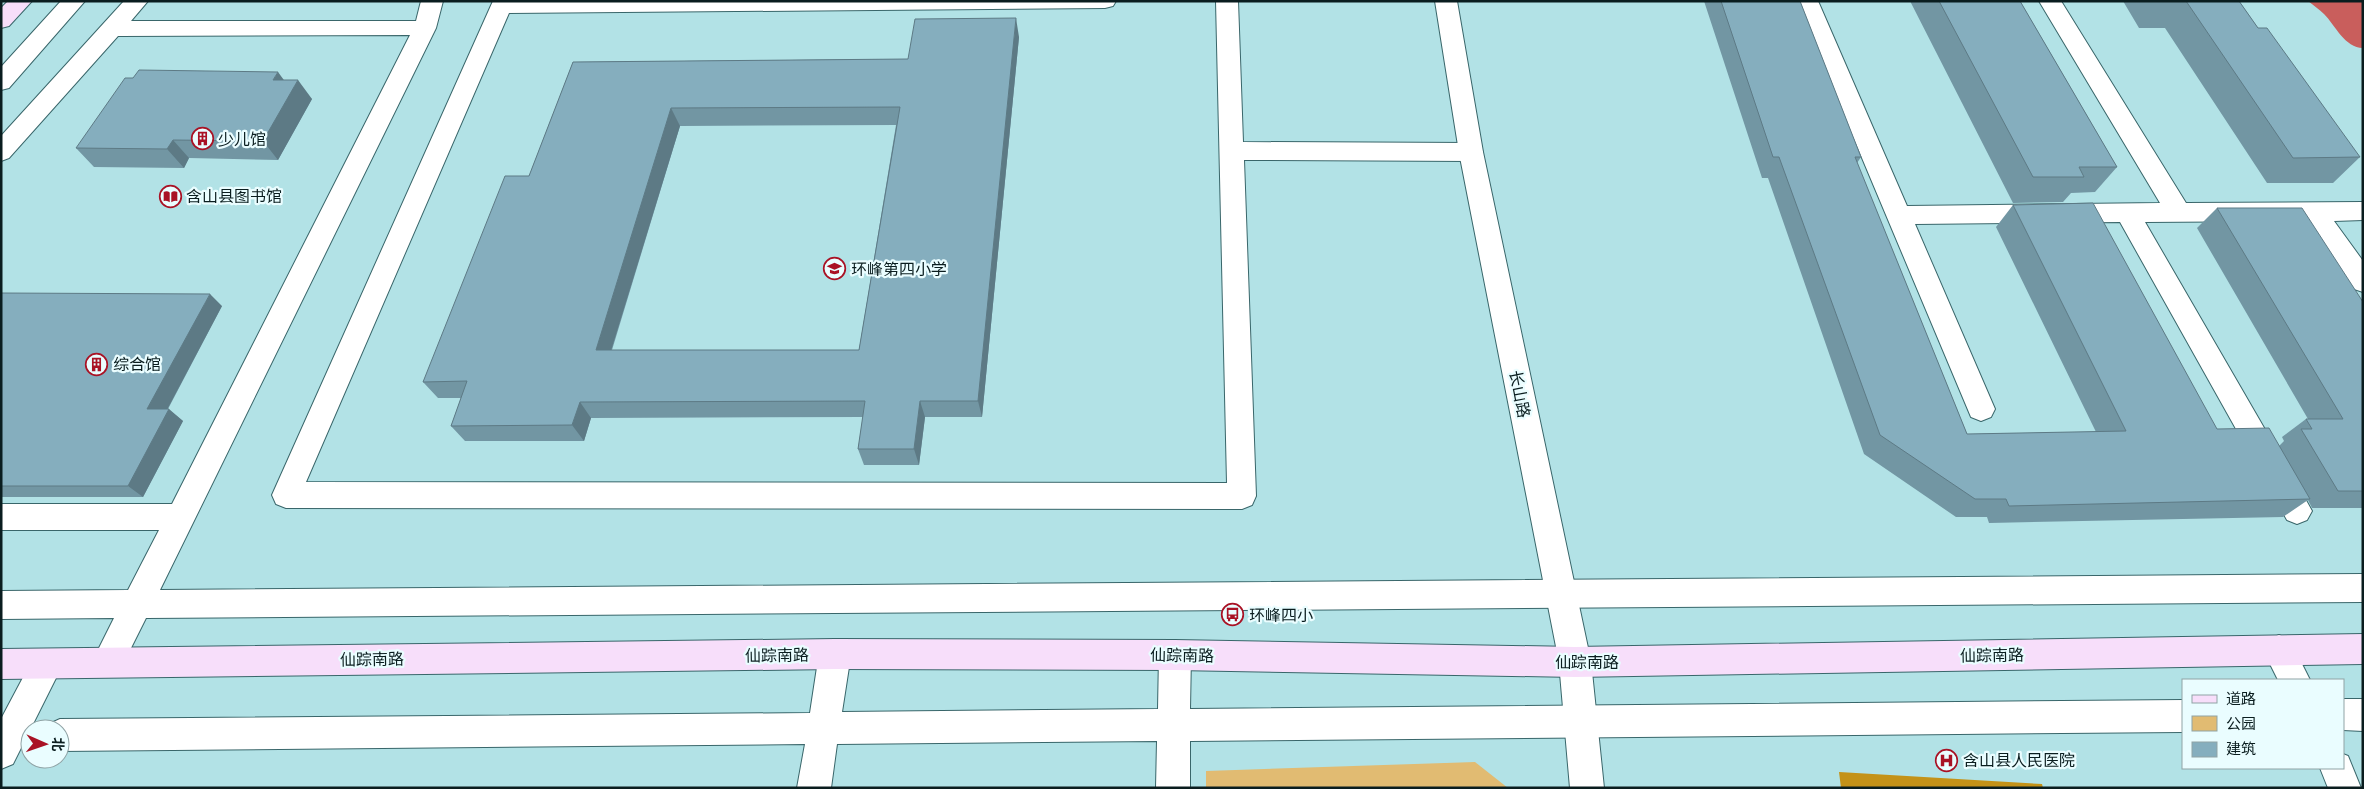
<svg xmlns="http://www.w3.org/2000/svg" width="2364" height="789" font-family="'PT Sans','Noto Sans SC',sans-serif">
<rect width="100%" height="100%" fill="#b2e2e6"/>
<path fill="#e1bb72" d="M 1475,762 L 1508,788 L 1206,788 L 1206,771 Z"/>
<path fill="#c49218" d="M 1839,772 L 2042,784 L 2043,788 L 1841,788 Z"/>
<path fill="#c95e5c" d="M 2308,1 L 2363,1 L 2363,48 C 2345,48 2335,25 2324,14 C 2319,9 2313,5 2308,1 Z"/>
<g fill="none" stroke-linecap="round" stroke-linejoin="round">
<defs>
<path id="minor" d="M 61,1 L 85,1 L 9,88 L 1,90 L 1,67 Z
M 124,1 L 148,1 L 131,21 L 416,21 L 421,1 L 443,1 L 436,28 L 160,590 L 2363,574 L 2363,602 L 146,618 L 119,672 L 108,677 L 97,672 L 92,662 L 114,618 L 1,619 L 1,591 L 128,590 L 159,530 L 1,530 L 1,504 L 172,504 L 410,35 L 118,36 L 9,158 L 1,161 L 1,136 Z
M 493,1 L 1116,1 L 1113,6 L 1105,8 L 509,13 L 306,482 L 1227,483 L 1216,1 L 1238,1 L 1243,142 L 1471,143 L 1479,146 L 1483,152 L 1479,158 L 1471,161 L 1244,160 L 1256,496 L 1252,505 L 1242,509 L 286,508 L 276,504 L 272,495 Z
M 1796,1 L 1818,1 L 1907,206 L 2160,203 L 2039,1 L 2061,1 L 2186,203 L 2363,202 L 2363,220 L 2334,221 L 2363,261 L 2363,292 L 2354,289 L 2308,221 L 2145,222 L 2307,502 L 2312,511 L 2307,520 L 2297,524 L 2287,520 L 2120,222 L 1915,224 L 1995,409 L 1991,417 L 1981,421 L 1971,417 Z
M 2279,635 L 2290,640 L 2310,680 L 2278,680 L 2263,650 L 2268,640 Z
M 835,639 L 846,644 L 851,654 L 842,712 L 1158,709 L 1159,655 L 1164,645 L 1175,640 L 1186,645 L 1191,655 L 1190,709 L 2183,700 L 2183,732 L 1190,741 L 1190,788 L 1156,788 L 1157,741 L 837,744 L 831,788 L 797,788 L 805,744 L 60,751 L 60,729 L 46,729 L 49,724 L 60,719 L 810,713 L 819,654 L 824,644 Z
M 47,649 L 58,653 L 63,664 L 13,764 L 1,769 L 1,719 L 36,653 Z
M 2343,699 L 2363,699 L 2363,731 L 2343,730 Z
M 2343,754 L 2348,756 L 2361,788 L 2328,788 L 2320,768 L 2343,768 Z"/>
<path id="tertiary" d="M 1435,1 L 1457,1 L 1483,152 L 1591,662 L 1604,788 L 1570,788 L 1559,662 L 1459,152 Z"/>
<path id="secondary" d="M 8,1 L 32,1 L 9,26 L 1,28 L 1,8 Z
M 2363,634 L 2363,664 L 1575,677 L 1175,670 L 835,669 L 1,679 L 1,649 L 835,639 L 1175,640 L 1575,647 Z"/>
</defs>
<use href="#minor" stroke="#39666a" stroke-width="2"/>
<use href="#tertiary" stroke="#39666a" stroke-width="2"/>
<use href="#secondary" stroke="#39666a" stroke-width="2"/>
<use href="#minor" fill="#fff" fill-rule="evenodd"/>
<use href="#tertiary" fill="#fff" fill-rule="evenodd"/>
<use href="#secondary" fill="#f7defa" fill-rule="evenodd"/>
</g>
<path fill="#7296a3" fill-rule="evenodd" d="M 1704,1 L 1800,1 L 1861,157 L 1857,163 L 1967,434 L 2096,432 L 1996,227 L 2013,205 L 2217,429 L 2279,446 L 2284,441 L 2282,437 L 2306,419 L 2308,419 L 2197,228 L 2217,208 L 2363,302 L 2363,508 L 2312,508 L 2308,500 L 2283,517 L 1989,523 L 1987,517 L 1956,517 L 1864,454 L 1768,178 L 1762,178 Z
M 1910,1 L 2020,1 L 2117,167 L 2095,192 L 2071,193 L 2063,202 L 2013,203 Z
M 2123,1 L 2239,1 L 2258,28 L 2360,157 L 2333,183 L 2267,183 L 2165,28 L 2139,28 Z
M 1019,37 L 982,417 L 925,417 L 919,465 L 864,465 L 858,449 L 863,417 L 591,418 L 584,441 L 465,441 L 451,426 L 461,398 L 438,398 L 423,382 L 529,176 L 573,62 L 908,59 ZM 896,125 L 859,350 L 612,350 L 680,126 Z
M 285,80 L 312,99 L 278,160 L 189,158 L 184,168 L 94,167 L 76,148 Z
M 1,293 L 222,306 L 168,409 L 183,421 L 143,497 L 1,497 Z"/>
<path fill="#5d7a85" d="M 1016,18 L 1019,37 L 982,417 L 978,401 Z
M 278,72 L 292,91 L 273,80 Z
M 298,80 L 312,99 L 278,160 L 263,141 Z
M 671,108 L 680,126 L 606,367 L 596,350 Z
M 173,140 L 189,158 L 184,168 L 167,149 Z
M 210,294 L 222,306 L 161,421 L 147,409 Z
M 920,401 L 925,417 L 919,465 L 914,449 Z
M 580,402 L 591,418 L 584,441 L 572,425 Z
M 169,409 L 183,421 L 143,497 L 128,486 Z"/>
<path fill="#85aebe" stroke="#5d7a85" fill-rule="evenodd" d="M 1721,1 L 1800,1 L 1861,157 L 1855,157 L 1967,434 L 2126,431 L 2013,205 L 2093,203 L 2217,429 L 2269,428 L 2310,499 L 2009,506 L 2006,499 L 1975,499 L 1880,435 L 1779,157 L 1773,157 Z
M 1939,1 L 2020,1 L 2117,167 L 2079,167 L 2084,177 L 2033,177 Z
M 2186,1 L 2239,1 L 2258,28 L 2267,28 L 2360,157 L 2293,158 Z
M 1016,18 L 978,401 L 920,401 L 914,449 L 858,449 L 865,401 L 580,402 L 572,425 L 451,426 L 467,381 L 423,382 L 505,176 L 529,176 L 573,62 L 908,59 L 915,19 ZM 900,107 L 859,350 L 596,350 L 671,108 Z
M 139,70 L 278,72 L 273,80 L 298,80 L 263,141 L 173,140 L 167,149 L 76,148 L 125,78 L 133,78 Z
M 2217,208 L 2302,208 L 2363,302 L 2363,491 L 2338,491 L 2301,429 L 2312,429 L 2306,419 L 2343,419 Z
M 1,293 L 210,294 L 147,409 L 169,409 L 128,486 L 1,486 Z"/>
<defs>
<symbol id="building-ring" viewBox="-11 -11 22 22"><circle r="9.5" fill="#eafdff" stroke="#a91225" stroke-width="1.5"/><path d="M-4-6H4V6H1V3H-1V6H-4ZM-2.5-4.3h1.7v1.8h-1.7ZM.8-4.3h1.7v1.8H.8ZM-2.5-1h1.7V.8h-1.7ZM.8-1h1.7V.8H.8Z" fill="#a91225"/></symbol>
<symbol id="library-ring" viewBox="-11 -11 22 22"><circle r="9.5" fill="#eafdff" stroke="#a91225" stroke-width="1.5"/><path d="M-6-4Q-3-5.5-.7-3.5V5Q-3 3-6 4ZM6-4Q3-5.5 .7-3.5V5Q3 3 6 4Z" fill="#a91225"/></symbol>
<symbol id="school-ring" viewBox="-11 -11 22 22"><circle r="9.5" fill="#eafdff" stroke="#a91225" stroke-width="1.5"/><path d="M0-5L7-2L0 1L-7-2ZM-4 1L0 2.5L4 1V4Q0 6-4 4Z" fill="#a91225"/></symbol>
<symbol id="bus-ring" viewBox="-11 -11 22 22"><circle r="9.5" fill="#eafdff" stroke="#a91225" stroke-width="1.5"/><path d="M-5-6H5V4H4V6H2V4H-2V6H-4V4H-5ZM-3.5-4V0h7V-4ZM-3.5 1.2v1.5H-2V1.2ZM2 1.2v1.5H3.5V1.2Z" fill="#a91225"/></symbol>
<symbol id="hospital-ring" viewBox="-11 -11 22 22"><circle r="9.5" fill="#eafdff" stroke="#a91225" stroke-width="1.5"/><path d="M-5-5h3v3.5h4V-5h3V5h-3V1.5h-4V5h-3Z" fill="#a91225"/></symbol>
</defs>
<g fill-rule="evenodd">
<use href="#building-ring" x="190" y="126" width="25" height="25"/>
<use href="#library-ring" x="158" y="184" width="25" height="25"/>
<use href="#school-ring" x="822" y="256" width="25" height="25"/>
<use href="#building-ring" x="84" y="352" width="25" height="25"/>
<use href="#bus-ring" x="1220" y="602" width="25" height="25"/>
<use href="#hospital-ring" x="1934" y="748" width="25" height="25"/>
</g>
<g text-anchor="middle" stroke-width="4.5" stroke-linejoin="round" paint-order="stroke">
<g font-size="16" fill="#0a1d1f" stroke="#eafdff" text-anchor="start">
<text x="218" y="145">少儿馆</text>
<text x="186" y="202">含山县图书馆</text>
<text x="851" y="275">环峰第四小学</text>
<text x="113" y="370">综合馆</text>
<text x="1249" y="621">环峰四小</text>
<text x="1963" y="766">含山县人民医院</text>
</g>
<g font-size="16" fill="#0a1d1f" stroke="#eafdff">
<text transform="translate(1520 394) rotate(79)" y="6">长山路</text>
<text transform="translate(777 655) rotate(-1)" y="6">仙踪南路</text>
<text transform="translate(1182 655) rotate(1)" y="6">仙踪南路</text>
<text transform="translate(1992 655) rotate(-1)" y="6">仙踪南路</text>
<text transform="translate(372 659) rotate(-1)" y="6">仙踪南路</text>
<text x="1587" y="668">仙踪南路</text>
</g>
</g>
<rect width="2364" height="789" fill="none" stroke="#0a1d1f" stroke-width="5"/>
<rect x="2182" y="679" width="162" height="90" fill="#eafdff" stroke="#90a3a5"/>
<rect x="2192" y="695" width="25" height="8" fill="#f7defa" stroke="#90a3a5"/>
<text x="2226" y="704" font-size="15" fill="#0a1d1f">道路</text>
<rect x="2192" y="716" width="25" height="15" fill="#e1bb72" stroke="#90a3a5"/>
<text x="2226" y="729" font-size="15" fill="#0a1d1f">公园</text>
<rect x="2192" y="742" width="25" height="15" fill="#85aebe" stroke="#90a3a5"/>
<text x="2226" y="754" font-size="15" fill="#0a1d1f">建筑</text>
<g transform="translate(45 744) rotate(92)"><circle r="24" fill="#eafdff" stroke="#90a3a5"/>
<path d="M0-4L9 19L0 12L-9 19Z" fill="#a91225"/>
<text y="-8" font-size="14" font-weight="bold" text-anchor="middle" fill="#0a1d1f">北</text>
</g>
</svg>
